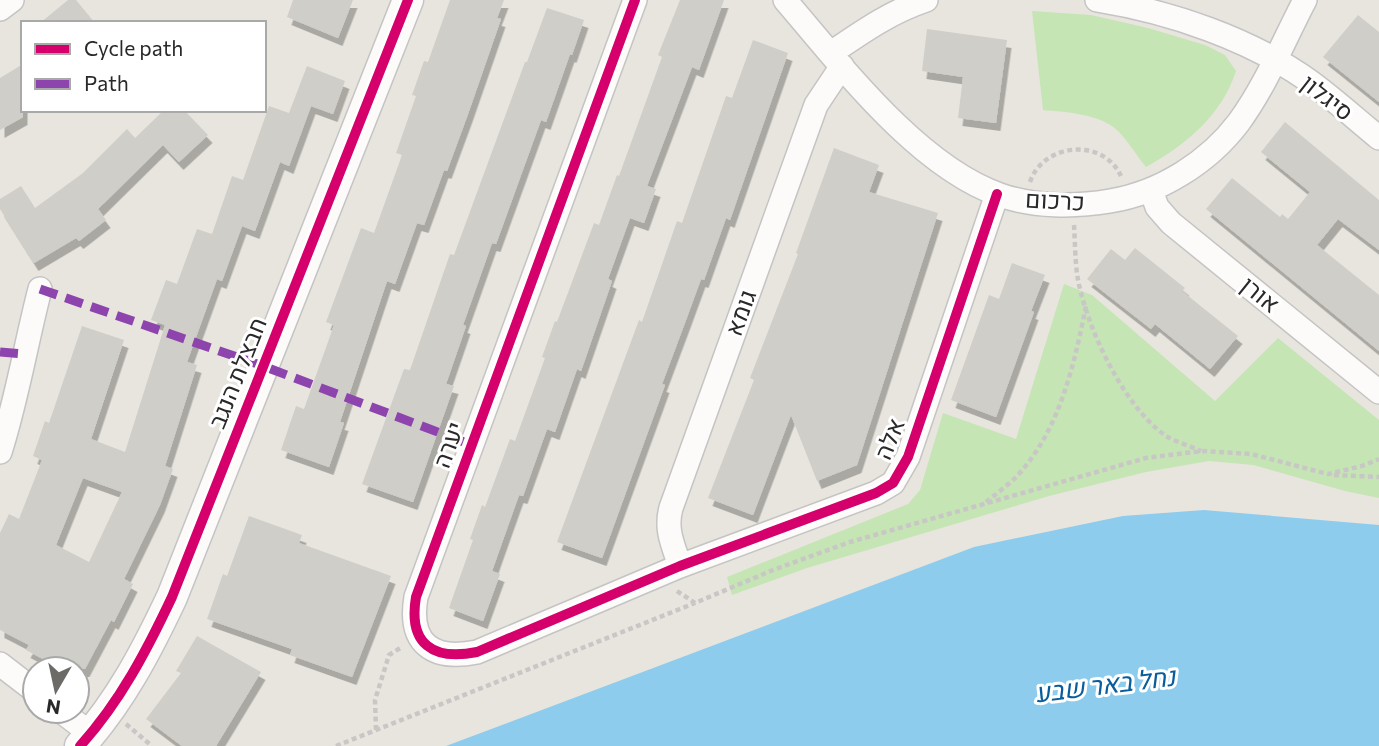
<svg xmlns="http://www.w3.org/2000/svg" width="1379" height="746" font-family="Commissioner,Heebo,sans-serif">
<defs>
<filter id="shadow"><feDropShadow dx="4.5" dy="8" stdDeviation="0" flood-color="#0004"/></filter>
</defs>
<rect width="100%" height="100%" fill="#e8e5de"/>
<path fill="#c5e5b5" d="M 1032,11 L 1091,15 L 1148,28 L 1205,45 L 1225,55 L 1236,71 C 1222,115 1186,145 1146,167 C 1137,156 1128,141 1118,131 C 1101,114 1066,112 1043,110 Z
M 1064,284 L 1092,295 L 1215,401 L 1278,338 L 1379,420 L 1379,498 L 1345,491 L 1253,465 L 1209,461 L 1146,472 L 1049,496 L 807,568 L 732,595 L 727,577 L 908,504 L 920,490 L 943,413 L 1016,439 Z"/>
<path fill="#8ecced" d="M 1204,510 L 1379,525 L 1379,746 L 446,746 L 974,547 L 1123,516 Z"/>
<path fill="#d0cec9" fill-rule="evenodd" filter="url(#shadow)" d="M 68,0 L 76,0 L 95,23 L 40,23 Z
M 293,0 L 353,0 L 338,38 L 287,17 Z
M 450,0 L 504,0 L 497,18 L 501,19 L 468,114 L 447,171 L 444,170 L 424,225 L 417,223 L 395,284 L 387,281 L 340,422 L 344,423 L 329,467 L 281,450 L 296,406 L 304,409 L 334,325 L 326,322 L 361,228 L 374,233 L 402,155 L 396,153 L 416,96 L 412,95 L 424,61 L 428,62 Z
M 680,0 L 724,0 L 699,70 L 692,67 L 647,186 L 656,189 L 644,223 L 630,218 L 608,279 L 612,281 L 581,371 L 577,369 L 555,432 L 547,429 L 523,496 L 519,495 L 492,571 L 500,574 L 483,621 L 449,608 L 473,540 L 470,539 L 482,505 L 485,507 L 510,439 L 515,441 L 545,358 L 542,357 L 555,321 L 557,322 L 594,223 L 599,225 L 617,175 L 619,176 L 662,57 L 658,55 Z
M 547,8 L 584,20 L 572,55 L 570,54 L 546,122 L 541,120 L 496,244 L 492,243 L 463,325 L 466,326 L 446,384 L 454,386 L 413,502 L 362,484 L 404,369 L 410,370 L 450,254 L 454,255 L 525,62 L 527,62 Z
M 1358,15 L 1379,32 L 1379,102 L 1323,57 Z
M 927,29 L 1007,40 L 996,123 L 958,118 L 963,77 L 922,71 Z
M 753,40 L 788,53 L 730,220 L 726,218 L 704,280 L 701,279 L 686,320 L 662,384 L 665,385 L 602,558 L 557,542 L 639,320 L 642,322 L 677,221 L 682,223 L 726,96 L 732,98 Z
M 23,64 L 23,117 L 0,130 L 0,78 Z
M 307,66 L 345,81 L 333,114 L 311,106 L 289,166 L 280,162 L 255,231 L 242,226 L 222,281 L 217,279 L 187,362 L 197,365 L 165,466 L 173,469 L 160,505 L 124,579 L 133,584 L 114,622 L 111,620 L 85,669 L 62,669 L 26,650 L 29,645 L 0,630 L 0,533 L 9,514 L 19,519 L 42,460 L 33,456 L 45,421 L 49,423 L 82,326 L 124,340 L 91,439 L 125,452 L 165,325 L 151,320 L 166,280 L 177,284 L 197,229 L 212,234 L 232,176 L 243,180 L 269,106 L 289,113 ZM 83,478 L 122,492 L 89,562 L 56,545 Z
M 164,110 L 184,110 L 208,135 L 179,162 L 163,145 L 98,209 L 106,220 L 79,241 L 76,238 L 34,263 L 0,209 L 0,199 L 21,186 L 35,208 L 83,173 L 127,129 L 135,138 Z
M 1285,122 L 1379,200 L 1379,250 L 1338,219 L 1317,245 L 1379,295 L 1379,351 L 1206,209 L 1232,178 L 1280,217 L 1282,214 L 1288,219 L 1310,192 L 1261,152 Z
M 834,148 L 879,165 L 869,192 L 938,213 L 857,465 L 817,481 L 791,415 L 753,515 L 708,498 L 754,380 L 750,378 L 798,254 L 796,253 Z
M 1135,248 L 1185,288 L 1182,291 L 1238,336 L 1210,369 L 1155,324 L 1151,329 L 1087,279 L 1111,249 L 1125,260 Z
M 1012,263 L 1045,275 L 1031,311 L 1034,312 L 996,417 L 951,400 L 989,295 L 999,299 Z
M 249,516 L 302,535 L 299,543 L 391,576 L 352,677 L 290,655 L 292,649 L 207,619 L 223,574 L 227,576 Z
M 197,636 L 261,672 L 216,746 L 182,746 L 146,719 L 181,673 L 176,671 Z"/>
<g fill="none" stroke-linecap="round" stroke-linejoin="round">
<defs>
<path id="minor" d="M 635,0 L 416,597 C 408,644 433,661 477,652 L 680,566 L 876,493 L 893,483 L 908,457 L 997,194
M 785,0 C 841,65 917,166 1000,195 C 1034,207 1075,207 1110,201 C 1160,193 1209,162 1239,122 C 1266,85 1284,40 1305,0
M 1097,0 C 1171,12 1251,39 1312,83 C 1335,100 1357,120 1379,138
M 0,9 L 12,0
M 831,53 C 862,32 890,12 926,0
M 1151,190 L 1157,207 L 1171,223 L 1379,392
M 0,452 C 17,399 26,343 40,289
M 680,566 C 673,545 665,529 671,508 L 816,105 L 842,66
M 0,664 L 35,691
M 61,711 L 91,734"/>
<path id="tertiary" d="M 80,746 C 120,702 147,650 172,597 L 408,0"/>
</defs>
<use href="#minor" stroke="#c5c4c4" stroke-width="26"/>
<use href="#tertiary" stroke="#c5c4c4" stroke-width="33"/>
<path stroke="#c8c7c6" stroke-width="4.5" stroke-dasharray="5 3.5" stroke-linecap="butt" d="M 1030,182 C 1043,143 1103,137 1121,176
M 1074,225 C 1075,241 1075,258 1077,274 C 1085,325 1123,406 1166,436 C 1176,442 1190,446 1201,451
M 1334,475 L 1379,477
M 986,502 C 996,494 1007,486 1016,477 C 1059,432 1074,366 1086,306
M 677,591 L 695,603 L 773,570 L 850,542 L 1146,458 L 1202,451 L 1251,454 L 1328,474 L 1362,466 L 1379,459
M 126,724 L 152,746
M 376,730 L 375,700 L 389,655 L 402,647
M 336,746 L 695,603"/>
<use href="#minor" stroke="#fcfbfa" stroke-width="23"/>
<use href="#tertiary" stroke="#fcfbfa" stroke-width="30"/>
<path stroke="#8e44ad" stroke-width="9" stroke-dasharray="18 9" stroke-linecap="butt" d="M 40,289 L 263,366 L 472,445
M 0,352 L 23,354"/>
<defs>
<path id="cycleway" d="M 635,0 L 416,597 C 408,644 433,661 477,652 L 680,566 L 876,493 L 893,483 L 908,457 L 997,194
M 80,746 C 120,702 147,650 172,597 L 408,0"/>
</defs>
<use href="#cycleway" stroke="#fff" stroke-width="15"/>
<use href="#cycleway" stroke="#d6006c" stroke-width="10"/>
</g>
<g text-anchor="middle" stroke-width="6" stroke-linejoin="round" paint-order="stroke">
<g font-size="24" fill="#292929" stroke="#fff">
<text transform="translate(1327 98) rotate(38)" y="8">סיגלון</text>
<text transform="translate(1055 201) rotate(3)" y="8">כרכום</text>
<text transform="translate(1260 295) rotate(39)" y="8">אורן</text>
<text transform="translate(741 313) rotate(-70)" y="8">גומא</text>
<text transform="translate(238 373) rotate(-68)" y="8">חבצלת הנגב</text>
<text transform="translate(890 439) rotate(-68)" y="8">אלה</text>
<text transform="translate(449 445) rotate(-70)" y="8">יערה</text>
</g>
<g font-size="26" font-style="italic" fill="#085d9e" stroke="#fff">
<text transform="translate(1105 685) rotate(-7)" y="9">נחל באר שבע</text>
</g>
</g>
<rect x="21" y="21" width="245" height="91" fill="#ffffff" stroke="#a9a9a9" stroke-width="2"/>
<rect x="35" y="44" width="35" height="10" fill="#d6006c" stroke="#a9a9a9" stroke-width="2"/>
<text x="84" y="56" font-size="21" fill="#292929">Cycle path</text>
<rect x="35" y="79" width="35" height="10" fill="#8e44ad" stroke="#a9a9a9" stroke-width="2"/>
<text x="84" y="91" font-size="21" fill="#292929">Path</text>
<g transform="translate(56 690) rotate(189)"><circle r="33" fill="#ffffff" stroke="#a9a9a9" stroke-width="2"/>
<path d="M0-5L12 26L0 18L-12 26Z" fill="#6c6b68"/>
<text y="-10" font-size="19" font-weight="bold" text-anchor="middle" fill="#292929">N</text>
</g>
</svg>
